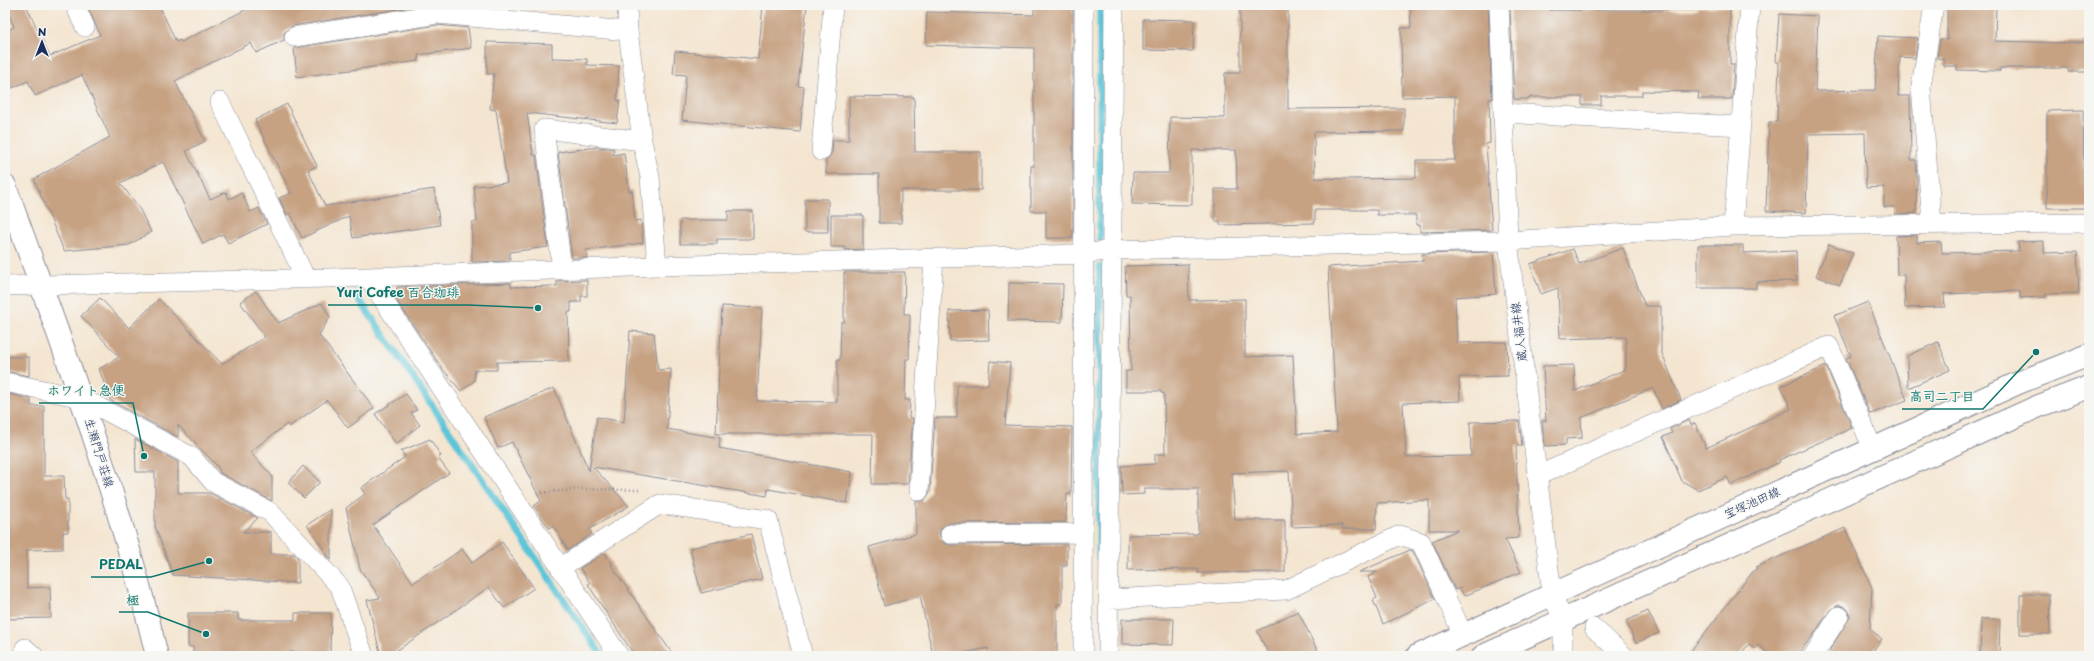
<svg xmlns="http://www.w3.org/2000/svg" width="2094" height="661" font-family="'Playpen Sans','Klee One',sans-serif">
<rect width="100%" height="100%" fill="#f6f6f2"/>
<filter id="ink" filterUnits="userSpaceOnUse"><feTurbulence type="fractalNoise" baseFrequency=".025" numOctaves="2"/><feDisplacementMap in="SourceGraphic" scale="8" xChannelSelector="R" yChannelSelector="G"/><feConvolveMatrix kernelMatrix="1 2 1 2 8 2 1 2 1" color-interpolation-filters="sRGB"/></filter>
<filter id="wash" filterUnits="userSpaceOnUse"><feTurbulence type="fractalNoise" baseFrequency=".012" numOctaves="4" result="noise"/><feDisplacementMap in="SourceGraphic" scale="16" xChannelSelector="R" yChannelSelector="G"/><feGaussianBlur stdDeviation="0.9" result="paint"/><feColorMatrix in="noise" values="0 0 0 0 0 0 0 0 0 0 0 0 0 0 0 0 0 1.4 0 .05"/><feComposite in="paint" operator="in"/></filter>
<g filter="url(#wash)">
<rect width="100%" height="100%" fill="#f4e5d0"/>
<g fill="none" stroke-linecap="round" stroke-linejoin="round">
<path stroke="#5cc5d8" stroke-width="7" d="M 1100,238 L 1100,5
M 355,294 L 395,351 L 602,656
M 1099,557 L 1100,267"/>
</g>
<g id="blocks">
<path fill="#c6a182" d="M 5,5 L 26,5 L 50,56 L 100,35 L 87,5 L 159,5 L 176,42 L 180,40 L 181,42 L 255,5 L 424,5 L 292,26 L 284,33 L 284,40 L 256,53 L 251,43 L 175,81 L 205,141 L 186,151 L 210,199 L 226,192 L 229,199 L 242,193 L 250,212 L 259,208 L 267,224 L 228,243 L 223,234 L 203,244 L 163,162 L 120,183 L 138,206 L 151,232 L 129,245 L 64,251 L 34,179 L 110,137 L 82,75 L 35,96 L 28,81 L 5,91 L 5,31 L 14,27 Z
M 763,5 L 807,5 L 798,86 L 804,87 L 800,132 L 682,120 L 686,75 L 673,74 L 675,51 L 758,59 Z
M 1240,5 L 1288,5 L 1288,109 L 1404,108 L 1404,131 L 1314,132 L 1315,178 L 1351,179 L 1416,178 L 1416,160 L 1455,160 L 1455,96 L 1402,97 L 1401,28 L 1411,28 L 1410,5 L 1488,5 L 1492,99 L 1489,99 L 1490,143 L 1486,144 L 1492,230 L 1420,232 L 1420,225 L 1416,225 L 1416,215 L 1377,215 L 1377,210 L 1315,210 L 1315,223 L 1220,225 L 1220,221 L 1215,221 L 1215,189 L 1237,189 L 1236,150 L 1192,150 L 1192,205 L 1132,204 L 1133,173 L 1169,173 L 1170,117 L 1225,118 L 1225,73 L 1240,73 Z
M 1510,5 L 1549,5 L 1549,10 L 1698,10 L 1698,7 L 1730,7 L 1730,64 L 1734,64 L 1732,99 L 1698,99 L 1699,92 L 1642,91 L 1642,96 L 1601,96 L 1601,105 L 1582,105 L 1582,97 L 1530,97 L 1530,99 L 1514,99 Z
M 1947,5 L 1996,5 L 1995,41 L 2068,43 L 2068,42 L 2089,42 L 2089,72 L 2068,72 L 2068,68 L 2000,68 L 2000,71 L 1957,70 L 1957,66 L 1944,66 L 1944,59 L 1937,58 L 1940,39 L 1947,40 Z
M 1034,6 L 1073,6 L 1073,238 L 1046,238 L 1046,211 L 1031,211 L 1031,166 L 1034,166 L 1034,48 L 926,45 L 927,12 L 1034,15 Z
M 1779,14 L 1818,16 L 1815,91 L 1875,90 L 1878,36 L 1918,38 L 1915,58 L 1900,57 L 1898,96 L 1910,96 L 1911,160 L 1916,160 L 1917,180 L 1916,213 L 1895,214 L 1895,207 L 1884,207 L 1884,187 L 1866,188 L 1865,133 L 1808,134 L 1806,213 L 1766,211 L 1769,122 L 1777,122 L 1779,62 L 1776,62 Z
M 1143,19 L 1194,20 L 1193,51 L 1143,50 Z
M 437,25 L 468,28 L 471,48 L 418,55 L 419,61 L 297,77 L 294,48 Z
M 487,42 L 552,44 L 552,58 L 587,59 L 587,65 L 619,66 L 617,100 L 620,100 L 617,123 L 527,113 L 533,155 L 536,155 L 548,247 L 510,252 L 510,261 L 472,262 L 472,222 L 477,222 L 474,186 L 507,183 L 496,110 L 490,109 L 494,74 L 487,74 Z
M 849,96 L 914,97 L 915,152 L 981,152 L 981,190 L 901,190 L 901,223 L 879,223 L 879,174 L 826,174 L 826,161 L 832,152 L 833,140 L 849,140 Z
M 287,104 L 317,166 L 308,170 L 325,206 L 434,189 L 440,225 L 353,238 L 349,216 L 302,238 L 290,213 L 287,215 L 279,198 L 291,193 L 255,120 Z
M 2083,110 L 2084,171 L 2089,171 L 2089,208 L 2047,208 L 2047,111 Z
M 598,147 L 614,149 L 613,155 L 624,153 L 629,191 L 632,191 L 635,221 L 641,220 L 643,243 L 586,250 L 587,258 L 572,258 L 558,152 Z
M 805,199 L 828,199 L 828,232 L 805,232 Z
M 728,211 L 753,211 L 753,239 L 717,239 L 717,244 L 680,244 L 680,220 L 728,220 Z
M 831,215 L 863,215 L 863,249 L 845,250 L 845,247 L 831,247 Z
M 1917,235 L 1917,243 L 1941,242 L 1942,253 L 2019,251 L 2018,242 L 2044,241 L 2044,253 L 2077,252 L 2079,293 L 2046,294 L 2046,297 L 2020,298 L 2020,291 L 1944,294 L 1945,307 L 1905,308 L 1904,275 L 1897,275 L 1896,236 Z
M 1829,244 L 1853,253 L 1840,285 L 1816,276 Z
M 1698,245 L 1743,245 L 1743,253 L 1796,251 L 1797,281 L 1756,282 L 1756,288 L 1698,288 Z
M 1623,248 L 1645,306 L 1661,306 L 1661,351 L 1681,400 L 1662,409 L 1653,388 L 1581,418 L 1582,438 L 1566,439 L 1566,445 L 1545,446 L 1542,421 L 1546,421 L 1543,366 L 1574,365 L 1575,391 L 1626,369 L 1626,337 L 1560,339 L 1558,288 L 1541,294 L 1530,264 L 1573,249 L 1579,264 Z
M 1493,252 L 1496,294 L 1455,297 L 1457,343 L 1507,342 L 1508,376 L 1459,377 L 1460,401 L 1403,403 L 1406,457 L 1471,456 L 1470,422 L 1519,421 L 1522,446 L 1516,446 L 1519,538 L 1505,539 L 1521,572 L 1464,596 L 1460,588 L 1455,590 L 1432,541 L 1458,530 L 1429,530 L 1429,500 L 1377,503 L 1376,529 L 1342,529 L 1342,525 L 1292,527 L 1289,472 L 1286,471 L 1232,473 L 1235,520 L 1285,520 L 1285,572 L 1198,573 L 1198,569 L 1128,570 L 1128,535 L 1198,534 L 1198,489 L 1144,489 L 1144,494 L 1122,495 L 1121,466 L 1155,464 L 1155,454 L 1165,454 L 1164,393 L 1161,393 L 1161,391 L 1126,391 L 1126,371 L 1131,371 L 1130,295 L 1126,295 L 1125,266 L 1188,264 L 1189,300 L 1245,299 L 1245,357 L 1293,355 L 1297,434 L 1337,432 L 1328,267 L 1423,261 L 1422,254 Z
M 844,272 L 905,272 L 904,314 L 910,314 L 909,359 L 906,359 L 905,400 L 910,400 L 909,418 L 913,418 L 908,484 L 872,484 L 873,434 L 716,434 L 722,306 L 762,308 L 757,401 L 837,402 L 837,360 L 840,360 L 841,322 L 844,322 Z
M 587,280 L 587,296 L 581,296 L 581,302 L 571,302 L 571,312 L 568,312 L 569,361 L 497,362 L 497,370 L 475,370 L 474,381 L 461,391 L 442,368 L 397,301 L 397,287 L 511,283 L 511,287 L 557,286 L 557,281 Z
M 1009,283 L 1063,284 L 1062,322 L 1008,321 Z
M 256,291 L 278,323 L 322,303 L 330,317 L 319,335 L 374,408 L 348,428 L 327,400 L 289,427 L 287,424 L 250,452 L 272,476 L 272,501 L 220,473 L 218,467 L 178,425 L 178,437 L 110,400 L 99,369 L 119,357 L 81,316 L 100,298 L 129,328 L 159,299 L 222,364 L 265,337 L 240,302 Z
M 1868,302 L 1907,400 L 1870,414 L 1846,358 L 1851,356 L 1834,316 Z
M 988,310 L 989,340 L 950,341 L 949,311 Z
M 630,331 L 654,333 L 658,370 L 671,369 L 667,429 L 720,438 L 719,448 L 852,472 L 847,503 L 768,489 L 767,496 L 593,467 L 629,506 L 590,529 L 592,534 L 568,550 L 553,526 L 549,528 L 534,506 L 541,501 L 512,442 L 498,448 L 484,417 L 554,388 L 589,471 L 597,417 L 624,422 Z
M 1938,342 L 1950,370 L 1908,388 L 1907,356 Z
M 5,357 L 29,357 L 29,376 L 5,371 Z
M 990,361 L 1010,363 L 1005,425 L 1072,427 L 1071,494 L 1067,494 L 1066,522 L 950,523 L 941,528 L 939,534 L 944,543 L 950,545 L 1067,544 L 1067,566 L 1062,566 L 1062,604 L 1057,604 L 1057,656 L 988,654 L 988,648 L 949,656 L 933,656 L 920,596 L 884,606 L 869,547 L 916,534 L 916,501 L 924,501 L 930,492 L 935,418 L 957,418 L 957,385 L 988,385 Z
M 1826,366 L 1852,428 L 1779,460 L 1780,462 L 1731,485 L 1727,477 L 1698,490 L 1682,481 L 1663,437 L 1672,433 L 1670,429 L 1689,420 L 1691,425 L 1695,423 L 1706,448 L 1791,409 L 1781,386 Z
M 5,393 L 31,399 L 31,406 L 44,406 L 44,476 L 64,476 L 65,499 L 68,499 L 68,532 L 63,532 L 63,549 L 27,550 L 27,588 L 50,587 L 51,618 L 5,619 Z
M 406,394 L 417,410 L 411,413 L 420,425 L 396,444 L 375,414 Z
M 135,439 L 178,462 L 178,493 L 210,493 L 258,518 L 243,532 L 271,532 L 271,554 L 294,554 L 298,558 L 298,583 L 173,575 L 155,526 L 155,472 L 136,472 Z
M 430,439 L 441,456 L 438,458 L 449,473 L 373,525 L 413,583 L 462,549 L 472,563 L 502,542 L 534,588 L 504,608 L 489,587 L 389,656 L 381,656 L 367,600 L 380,598 L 360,569 L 346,508 L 365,494 L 361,488 L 405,457 L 401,451 Z
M 303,466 L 320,482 L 304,498 L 288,483 Z
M 331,509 L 331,560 L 307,525 Z
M 1845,528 L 1872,588 L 1870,629 L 1882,639 L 1869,656 L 1836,656 L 1829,651 L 1850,617 L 1849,611 L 1845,607 L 1839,605 L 1830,610 L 1812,637 L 1796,656 L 1772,656 L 1758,645 L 1755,649 L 1749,644 L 1739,656 L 1687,656 L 1754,570 L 1757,569 L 1756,567 Z
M 751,534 L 762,579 L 701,593 L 690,548 Z
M 1410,550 L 1413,551 L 1435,599 L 1383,624 L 1373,600 L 1377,598 L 1368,577 L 1377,572 L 1359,572 Z
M 605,553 L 612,564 L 611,565 L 674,656 L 635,656 L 625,641 L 598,600 L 588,584 L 590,583 L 580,568 Z
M 2020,594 L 2049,594 L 2050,634 L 2020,634 Z
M 1298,611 L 1320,656 L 1270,656 L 1257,631 Z
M 1648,611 L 1659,633 L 1636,643 L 1626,621 Z
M 188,613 L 238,613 L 238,620 L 295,620 L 295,613 L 331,613 L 330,653 L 289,652 L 289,656 L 193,656 L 193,647 L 188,647 Z
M 1122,619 L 1174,619 L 1173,645 L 1122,644 Z
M 1981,619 L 2000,619 L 1999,656 L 1980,656 Z"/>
</g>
</g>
<g filter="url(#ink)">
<use href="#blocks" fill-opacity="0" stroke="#888a97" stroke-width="1"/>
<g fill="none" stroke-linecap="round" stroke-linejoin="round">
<defs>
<path id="minor" d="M 75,5 L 85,27
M 627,5 L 628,31 L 642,141 L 650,177 L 657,266
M 1499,5 L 1508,241 L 1552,594 L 1563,620 L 1563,656
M 294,37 L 437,14 L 628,31
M 220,102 L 306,279
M 1503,113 L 1741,126
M 821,151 L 833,5
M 1932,223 L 1921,87 L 1934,5
M 1733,226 L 1750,5
M 562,269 L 544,129 L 642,141
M 368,277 L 619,656
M 5,286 L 368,277 L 657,266 L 1083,254 L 1112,250 L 1508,241 L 1733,226 L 2089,223
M 5,382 L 82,398 L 192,457 L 213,482 L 270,512 L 340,587 L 364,656
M 1537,476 L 1829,346 L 1873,449
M 919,491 L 934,258
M 950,534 L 1083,533
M 560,568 L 660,504 L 768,520 L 803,656
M 1109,599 L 1286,590 L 1400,535 L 1421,542 L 1463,635
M 1594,628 L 1624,656
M 25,648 L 34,656
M 1083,656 L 1084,5
M 1108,656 L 1114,5
M 1813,656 L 1839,616"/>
<path id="tertiary" d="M 1417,656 L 2018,383 L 2089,355
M 1483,656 L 2039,406 L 2089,387"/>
<path id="secondary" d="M 5,186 C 61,341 119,495 157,656"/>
</defs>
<use href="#minor" stroke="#888a97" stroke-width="20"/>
<use href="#tertiary" stroke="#888a97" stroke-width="24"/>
<use href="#secondary" stroke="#888a97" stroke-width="24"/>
<path stroke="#888a97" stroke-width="2.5" stroke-dasharray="1 3" stroke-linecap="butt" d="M 538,493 L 582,489 L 639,490"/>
<use href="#minor" stroke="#fff" stroke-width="19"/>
<use href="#tertiary" stroke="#fff" stroke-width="22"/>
<use href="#secondary" stroke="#fff" stroke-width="22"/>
</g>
</g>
<g text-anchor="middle" stroke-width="3" stroke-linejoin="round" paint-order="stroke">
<g font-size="12" fill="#1b2f5e" stroke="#f6f6f2">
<text transform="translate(1519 332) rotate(-97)" y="4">蔵人福井線</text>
<text transform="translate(99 453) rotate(73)" y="4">生瀬門戸荘線</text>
<text transform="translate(1752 503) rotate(-24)" y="4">宝塚池田線</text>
</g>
</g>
<path fill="none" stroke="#0f766e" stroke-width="1.5" d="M538 308L468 305H328M144 456L133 403H39M2036 352L1983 409H1902M209 561L151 577H91M206 634L148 612H119"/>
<g fill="#0f766e" stroke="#f6f6f2" stroke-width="1.5">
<circle cx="538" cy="308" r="4"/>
<circle cx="144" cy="456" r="4"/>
<circle cx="2036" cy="352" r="4"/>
<circle cx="209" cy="561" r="4"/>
<circle cx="206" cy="634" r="4"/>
</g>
<g font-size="13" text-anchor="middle" font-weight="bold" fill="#0f766e" stroke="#f6f6f2" stroke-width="3" stroke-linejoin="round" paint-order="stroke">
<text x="398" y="297">Yuri Cofee 百合珈琲</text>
<text x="86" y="395">ホワイト急便</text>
<text x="1942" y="401">高司二丁目</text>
<text x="121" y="569">PEDAL</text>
<text x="133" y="605">極</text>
</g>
<rect width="2094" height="661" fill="none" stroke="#f6f6f2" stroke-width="20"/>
<g transform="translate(42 42)" stroke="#f6f6f2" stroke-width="3" paint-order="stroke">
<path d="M0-3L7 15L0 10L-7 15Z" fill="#1b2f5e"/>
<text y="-6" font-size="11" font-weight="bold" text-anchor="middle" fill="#1b2f5e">N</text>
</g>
</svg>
